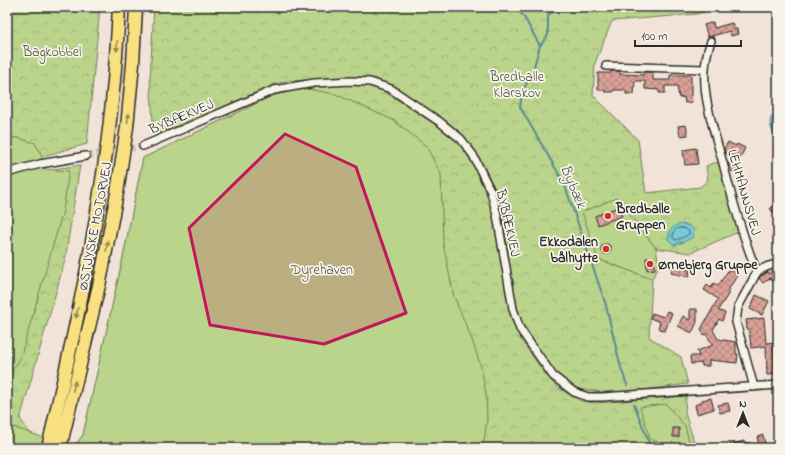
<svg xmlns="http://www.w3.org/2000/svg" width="785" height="455" font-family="'Indie Flower',sans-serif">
<defs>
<pattern id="forest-crowns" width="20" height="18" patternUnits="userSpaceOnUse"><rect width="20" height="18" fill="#bad48b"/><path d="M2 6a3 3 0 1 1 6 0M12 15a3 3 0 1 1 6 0" fill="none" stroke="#a0b678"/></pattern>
<pattern id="water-ripples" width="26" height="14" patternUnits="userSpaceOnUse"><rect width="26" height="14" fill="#7ac9d7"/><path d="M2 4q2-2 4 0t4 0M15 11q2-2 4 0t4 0" fill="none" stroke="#64a3af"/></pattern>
<pattern id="building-cross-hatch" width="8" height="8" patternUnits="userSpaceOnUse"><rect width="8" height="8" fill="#daa197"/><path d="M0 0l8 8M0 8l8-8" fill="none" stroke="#b1837b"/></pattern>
</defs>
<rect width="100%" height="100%" fill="#f1e3d8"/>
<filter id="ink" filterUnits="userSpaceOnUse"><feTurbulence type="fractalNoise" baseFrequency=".025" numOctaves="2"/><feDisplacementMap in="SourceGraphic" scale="8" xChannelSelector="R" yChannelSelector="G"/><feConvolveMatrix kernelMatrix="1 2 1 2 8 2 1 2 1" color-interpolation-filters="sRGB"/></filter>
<g filter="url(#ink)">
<path fill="url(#forest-crowns)" stroke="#72805b" d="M 7,7 L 100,7 L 87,144 L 17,163 L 7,167 Z
M 154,7 L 723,7 L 697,14 L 612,21 L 595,63 L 593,95 L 638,140 L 646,193 L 700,187 L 708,180 L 706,166 L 713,163 L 720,163 L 723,180 L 738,232 L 690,253 L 656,248 L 616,198 L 598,259 L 652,279 L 649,337 L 681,357 L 688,384 L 614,394 L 579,389 L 567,383 L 555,373 L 543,357 L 523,324 L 518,313 L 513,290 L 504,222 L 497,193 L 480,159 L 463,138 L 386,83 L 365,77 L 287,81 L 273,85 L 196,119 L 154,135 L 150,79 Z
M 334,84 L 365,84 L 379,88 L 447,132 L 463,147 L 474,166 L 491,203 L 495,220 L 512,321 L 520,338 L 544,373 L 558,388 L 581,401 L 596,403 L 686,396 L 685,413 L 696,448 L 7,448 L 7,178 L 16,175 L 80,165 L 65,260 L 20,419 L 32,435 L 73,448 L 83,435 L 124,253 L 143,158 L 272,96 L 302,88 Z"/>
<path fill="#bad48b" stroke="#72805b" d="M 302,88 L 335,94 L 393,120 L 426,146 L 441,174 L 443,244 L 454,297 L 471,337 L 481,367 L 486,394 L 487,420 L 483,448 L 7,448 L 7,425 L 73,448 L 83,435 L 124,253 L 143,158 L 272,96 Z
M 7,137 L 18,138 L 35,143 L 41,154 L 45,169 L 69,171 L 63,211 L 20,359 L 7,378 Z
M 616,198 L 656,248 L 659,266 L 652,279 L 598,259 L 582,212 Z
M 666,404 L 685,426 L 691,448 L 674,448 L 650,439 L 640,407 Z"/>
<path fill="url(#water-ripples)" stroke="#5a8a92" d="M 778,114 L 778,141 L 771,128 L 770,123 L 771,117 Z
M 683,224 L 690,226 L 694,230 L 693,237 L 684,242 L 674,245 L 668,239 C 670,228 673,225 683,224 Z"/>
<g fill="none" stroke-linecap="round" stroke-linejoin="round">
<path stroke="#4b6a70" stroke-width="1" d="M 683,228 L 689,231 L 689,234 L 682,238 L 675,240 L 673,237 C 673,230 676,228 683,228 Z"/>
<path stroke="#5a8a92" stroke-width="2" d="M 516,7 L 524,17 L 540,46
M 558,7 L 548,15 L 548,35 L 540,46 L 532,73 L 522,92 L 520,107 L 564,183 L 605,302 L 621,368 L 627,385
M 634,404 L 651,448"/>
</g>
<path fill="url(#building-cross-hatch)" stroke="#2b2b2b" d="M 713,22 L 714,28 L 732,23 L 734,29 L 737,29 L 738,34 L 731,36 L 730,31 L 708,37 L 704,25 Z
M 611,71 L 620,71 L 620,74 L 643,75 L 643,72 L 653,72 L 653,80 L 670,80 L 670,75 L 691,75 L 691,96 L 692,102 L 685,103 L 684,97 L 679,98 L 677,86 L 665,86 L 665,93 L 659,93 L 659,90 L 645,89 L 645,81 L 635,81 L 634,94 L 626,94 L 626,90 L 613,90 L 613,92 L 605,92 L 605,90 L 598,90 L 598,73 L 611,73 Z
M 686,125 L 688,135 L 680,136 L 678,126 Z
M 728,142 L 736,146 L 737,144 L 745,148 L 737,164 L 739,167 L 732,172 L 728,164 L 736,158 L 725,153 L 724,149 Z
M 696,148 L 698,164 L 685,165 L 683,150 Z
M 778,201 L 778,217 L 770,209 Z
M 618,207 L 622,216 L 598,225 L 595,216 Z
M601 249a5 5 0 1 1 10 0a5 5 0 1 1-10 0Z
M 646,258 L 654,258 L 655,269 L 647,270 Z
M 672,266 L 690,270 L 689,277 L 671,273 Z
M 729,269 L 738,274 L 727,292 L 729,293 L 718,310 L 725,313 L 722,321 L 719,319 L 713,330 L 718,339 L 736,342 L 736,354 L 738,354 L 737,363 L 709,360 L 709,366 L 702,366 L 702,363 L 691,364 L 690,356 L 699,356 L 697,351 L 713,345 L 706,334 L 704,335 L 701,329 L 718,299 L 704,290 L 707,285 L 711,288 L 714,283 L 718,286 Z
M 775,270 L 776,271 L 778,270 L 778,282 L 775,284 L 770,278 L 763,283 L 759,278 L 761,276 L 768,272 L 769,274 Z
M 756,295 L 769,301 L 762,315 L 750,309 Z
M 690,309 L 697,309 L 697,322 L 692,333 L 678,326 L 683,316 L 690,320 Z
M 667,311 L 672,313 L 665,331 L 658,328 L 660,322 L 650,318 L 652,313 L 664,317 Z
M 764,318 L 766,343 L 776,342 L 777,347 L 774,348 L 775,365 L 777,365 L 778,374 L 767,375 L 766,346 L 751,348 L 749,329 L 747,329 L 746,320 Z
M 711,398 L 714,409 L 697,414 L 695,405 L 702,402 L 702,400 Z
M 728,403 L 730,411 L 720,413 L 718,405 Z
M 673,428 L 679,428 L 679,437 L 673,437 Z
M 763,435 L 766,448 L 725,448 L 725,446 L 744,441 L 744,442 L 759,445 L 757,437 Z"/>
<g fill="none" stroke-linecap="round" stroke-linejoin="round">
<path stroke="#c9beb5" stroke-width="7" stroke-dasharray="7 3.5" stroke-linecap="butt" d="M 86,156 L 143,146"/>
<defs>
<path id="street" d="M 711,41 C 695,83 713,125 724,167 C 733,202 743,238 757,272 L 738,307 L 736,322 L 754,387
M 606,66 L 704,69
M 143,146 L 274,90 L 314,83 L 351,81 L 370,82 L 391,89 L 440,122 L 461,139 L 473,155 L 491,192 L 497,215 L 513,309 L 520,329 L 553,376 L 574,392 L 588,397 L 602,397 L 778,385
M 7,173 L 40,164 L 86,156
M 757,272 C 764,268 770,264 778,265"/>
<path id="highway" d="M 48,448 C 67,364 87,279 100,193 C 110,132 116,70 119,7
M 60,448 L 101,277 L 117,193 L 127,127 L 133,64 L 136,7"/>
</defs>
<use href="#street" stroke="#2b2b2b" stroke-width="10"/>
<use href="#highway" stroke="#2b2b2b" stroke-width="15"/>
<use href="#street" stroke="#f7f3e8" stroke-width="7"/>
<use href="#highway" stroke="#f9e181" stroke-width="12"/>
</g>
<defs><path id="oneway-solid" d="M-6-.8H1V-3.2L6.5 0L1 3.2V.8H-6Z"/></defs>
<g fill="#928656">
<use href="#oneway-solid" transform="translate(117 46) rotate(93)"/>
<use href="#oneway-solid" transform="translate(128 118) rotate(-84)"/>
<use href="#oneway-solid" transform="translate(107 246) rotate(-79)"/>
<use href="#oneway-solid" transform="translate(77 313) rotate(102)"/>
<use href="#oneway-solid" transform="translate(74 386) rotate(-76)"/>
</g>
</g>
<path fill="#c2185b" fill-opacity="0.2" stroke="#c2185b" stroke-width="3" stroke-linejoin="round" d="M 285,134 L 356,167 L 406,313 L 324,344 L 210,325 L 189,228 Z"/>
<g fill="#c8321e" stroke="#f7f3e8" stroke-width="1.5">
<circle cx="608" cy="216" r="4"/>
<circle cx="606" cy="249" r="4"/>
<circle cx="650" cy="264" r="4"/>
</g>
<g text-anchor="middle" stroke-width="3.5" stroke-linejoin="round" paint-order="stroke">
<g font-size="14" fill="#4f5543" stroke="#f7f3e8">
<text x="52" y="56">Bagkobbel</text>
<text x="517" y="81">Bredballe<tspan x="517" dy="16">Klarskov</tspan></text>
<text x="322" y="274">Dyrehaven</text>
</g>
<g font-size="14" fill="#2b2b2b" stroke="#f7f3e8">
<text transform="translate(181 116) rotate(-23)" y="5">BYBÆKVEJ</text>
<text transform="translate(745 192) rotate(74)" y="5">LEHMANNSVEJ</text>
<text transform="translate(509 223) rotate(77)" y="5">BYBÆKVEJ</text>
<text transform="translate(94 226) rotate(-79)" y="5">ØSTJYSKE MOTORVEJ</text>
</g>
<g font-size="14" font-weight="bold" fill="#2b2b2b" stroke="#f7f3e8" text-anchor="start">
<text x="616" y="213">Bredballe<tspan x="616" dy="16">Gruppen</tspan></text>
<text x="598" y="246" text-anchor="end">Ekkodalen<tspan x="598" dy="16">bålhytte</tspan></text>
<text x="658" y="269">Ørnebjerg Gruppe</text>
</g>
<g font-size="15" font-style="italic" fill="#435a5f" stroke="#f7f3e8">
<text transform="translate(574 186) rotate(67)" y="5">Bybæk</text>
</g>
</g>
<rect width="785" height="455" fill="none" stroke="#f7f3e8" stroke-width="24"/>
<rect x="12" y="12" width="761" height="431" fill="none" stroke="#2b2b2b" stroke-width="1.5" filter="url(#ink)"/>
<g transform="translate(743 413)" stroke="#f7f3e8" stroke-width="3" paint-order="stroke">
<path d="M0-3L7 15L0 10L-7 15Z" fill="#2b2b2b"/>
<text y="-6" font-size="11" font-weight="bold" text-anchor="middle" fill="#2b2b2b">N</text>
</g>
<path d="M635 40v6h106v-6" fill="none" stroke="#2b2b2b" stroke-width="2"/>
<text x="641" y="40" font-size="12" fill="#2b2b2b" stroke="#f7f3e8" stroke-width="3" paint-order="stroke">100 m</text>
</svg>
